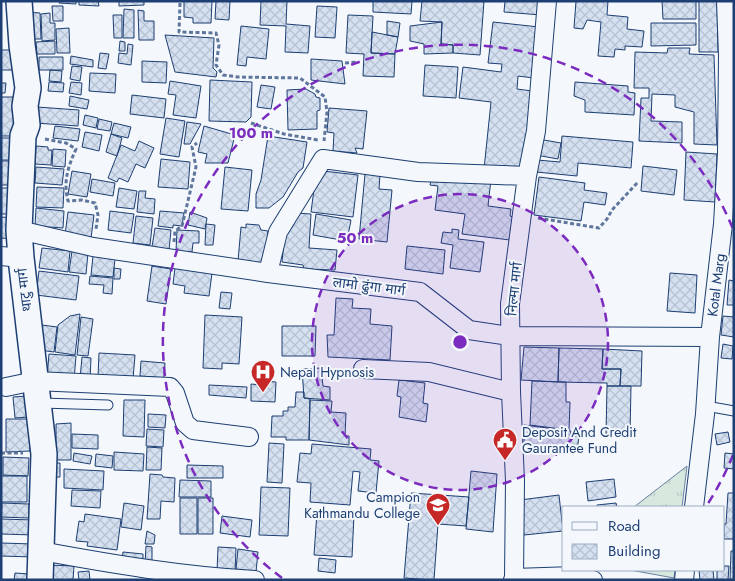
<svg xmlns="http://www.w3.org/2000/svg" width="735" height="581" font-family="Jost,'Noto Sans Devanagari',sans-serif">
<defs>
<pattern id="park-tufts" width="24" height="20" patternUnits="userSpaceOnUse" patternTransform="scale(1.25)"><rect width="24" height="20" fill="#d7e8df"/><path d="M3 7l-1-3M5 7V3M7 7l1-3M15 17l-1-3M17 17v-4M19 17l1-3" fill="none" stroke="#b8c8c3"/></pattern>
<pattern id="building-cross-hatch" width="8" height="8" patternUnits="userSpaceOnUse" patternTransform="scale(1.25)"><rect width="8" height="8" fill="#d5e0f0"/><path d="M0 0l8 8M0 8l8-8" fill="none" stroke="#b6c1d1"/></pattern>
</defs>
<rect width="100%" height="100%" fill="#f4f7fb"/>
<path fill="url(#park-tufts)" stroke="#687fa3" d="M 687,466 L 682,507 L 634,507 Z
M 630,570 L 675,570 L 674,578 Z"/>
<path fill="url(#building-cross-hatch)" stroke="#1d3f73" d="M 60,1 L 76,1 L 76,4 L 59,3 Z
M 79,1 L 98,1 L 99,6 L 79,5 Z
M 119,1 L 144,1 L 144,5 L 119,6 Z
M 184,1 L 212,1 L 211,23 L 193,23 L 193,18 L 184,17 Z
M 216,1 L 230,1 L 229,20 L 215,19 Z
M 261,1 L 287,1 L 286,24 L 310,26 L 308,53 L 285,52 L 286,26 L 260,25 Z
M 373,1 L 412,1 L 411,14 L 373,12 Z
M 422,1 L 484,1 L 480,55 L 453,53 L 453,45 L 441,44 L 442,22 L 420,21 Z
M 505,1 L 542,1 L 541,15 L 504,12 Z
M 576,1 L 608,1 L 607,15 L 628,17 L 627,29 L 644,31 L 642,47 L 625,46 L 625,50 L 615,49 L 614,57 L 598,56 L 601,22 L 587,20 L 583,29 L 574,28 Z
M 662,1 L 696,1 L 696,19 L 663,19 Z
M 699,1 L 717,1 L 718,52 L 699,52 Z
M 52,6 L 63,6 L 63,21 L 53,21 Z
M 317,6 L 337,7 L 335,38 L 315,37 Z
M 124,9 L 134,10 L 134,38 L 123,38 Z
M 138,10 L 144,11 L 144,21 L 154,21 L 154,40 L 139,40 Z
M 26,12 L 40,13 L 41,39 L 27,39 Z
M 50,13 L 50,23 L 55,23 L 55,40 L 42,41 L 41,14 Z
M 113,15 L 122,15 L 122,38 L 114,38 Z
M 348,15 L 373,16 L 371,53 L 395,54 L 394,77 L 363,76 L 364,54 L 346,53 Z
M 387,21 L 400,23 L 398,37 L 387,35 Z
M 442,22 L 441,44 L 453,45 L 453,53 L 424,54 L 424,44 L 410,41 L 410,26 Z
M 493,22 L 539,27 L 534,78 L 518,76 L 517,89 L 532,91 L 523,173 L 484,169 L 491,102 L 459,98 L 463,67 L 501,72 L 502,64 L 488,63 Z
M 651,23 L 696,23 L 696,45 L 651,46 Z
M 241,26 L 269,29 L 266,59 L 247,57 L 246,66 L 237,65 Z
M 69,28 L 70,53 L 57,53 L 56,29 Z
M 372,32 L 398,37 L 395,54 L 371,53 Z
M 165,35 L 214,38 L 213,68 L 217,72 L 216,77 L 175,72 Z
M 55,41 L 55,54 L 37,54 L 36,42 Z
M 120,41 L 125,42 L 125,51 L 119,51 Z
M 128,44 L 133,45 L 131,65 L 118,63 L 119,53 L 127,54 Z
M 668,48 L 690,48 L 689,54 L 714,55 L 717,145 L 694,144 L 694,112 L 675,107 L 675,95 L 652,94 L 651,121 L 682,122 L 682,143 L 639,141 L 641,98 L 649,98 L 649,88 L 634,88 L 635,52 L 667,53 Z
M 1,50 L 20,50 L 19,70 L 1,70 Z
M 100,53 L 109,54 L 106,69 L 98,68 Z
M 71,56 L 93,60 L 93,67 L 70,64 Z
M 39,57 L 63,57 L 63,70 L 39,70 Z
M 311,59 L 342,61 L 345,84 L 311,80 Z
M 142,61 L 167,62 L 166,83 L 142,82 Z
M 425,65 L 458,67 L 456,98 L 423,96 Z
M 72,66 L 82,67 L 80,81 L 70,79 Z
M 50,70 L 62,71 L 61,82 L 49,81 Z
M 90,73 L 116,74 L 115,93 L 89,91 Z
M 210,80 L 252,82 L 251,117 L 246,122 L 209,121 Z
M 170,81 L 201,86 L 196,118 L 173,115 L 176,95 L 168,94 Z
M 49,82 L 64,83 L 63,92 L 48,91 Z
M 71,82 L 82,83 L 81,95 L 69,93 Z
M 575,82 L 628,86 L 628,92 L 635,93 L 634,115 L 585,112 L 585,100 L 574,96 Z
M 1,83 L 6,83 L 5,93 L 1,93 Z
M 261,85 L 275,87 L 271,109 L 257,107 Z
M 306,89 L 315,94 L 316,97 L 320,98 L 320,110 L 317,111 L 317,129 L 288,130 L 287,90 Z
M 132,95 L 166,99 L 164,118 L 130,114 Z
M 70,96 L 89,100 L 87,109 L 69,106 Z
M 1,97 L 16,97 L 15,136 L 1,136 Z
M 37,107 L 79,110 L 78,126 L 35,123 Z
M 329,108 L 367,111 L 363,149 L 355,148 L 357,153 L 333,151 L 334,133 L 327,132 Z
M 85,115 L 98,118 L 96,128 L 83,125 Z
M 166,118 L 185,121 L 179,157 L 160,154 Z
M 99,119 L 112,122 L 110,131 L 97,129 Z
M 187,122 L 201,124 L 190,144 L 184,144 Z
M 114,123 L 131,127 L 128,138 L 111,134 Z
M 55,126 L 80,129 L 78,141 L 53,138 Z
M 204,126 L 235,135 L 228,163 L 205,163 L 207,154 L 198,152 Z
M 85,132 L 102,135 L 99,151 L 82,147 Z
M 111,134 L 122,138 L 117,156 L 106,152 Z
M 268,136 L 307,142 L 303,168 L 298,172 L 283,197 L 269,208 L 256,208 L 256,194 L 261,180 Z
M 562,136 L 633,142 L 631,168 L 578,163 L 577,176 L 536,172 L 537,160 L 560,162 Z
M 1,138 L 15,138 L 15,160 L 1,160 Z
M 538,139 L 561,143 L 558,159 L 536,155 Z
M 139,141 L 154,148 L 145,168 L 136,164 L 128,182 L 119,178 L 117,182 L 108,178 L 121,145 L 135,151 Z
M 36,146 L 48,147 L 48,150 L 52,150 L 51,165 L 35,164 Z
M 53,149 L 66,150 L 65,167 L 52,166 Z
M 686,152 L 717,154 L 715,202 L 684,200 Z
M 161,159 L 190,162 L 188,189 L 158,187 Z
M 1,161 L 13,161 L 13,185 L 1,185 Z
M 643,166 L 677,170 L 674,195 L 641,191 Z
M 36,167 L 64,169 L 62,185 L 35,183 Z
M 225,167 L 252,170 L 248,211 L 221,209 Z
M 72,171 L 91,174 L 87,197 L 68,194 Z
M 323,171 L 358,175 L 353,217 L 311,212 L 315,182 Z
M 365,174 L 380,175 L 379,189 L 392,190 L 387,242 L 359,239 Z
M 432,177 L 491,179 L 488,206 L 511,209 L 510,216 L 513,217 L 510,240 L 462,234 L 465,214 L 435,210 L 438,186 L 430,185 Z
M 539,177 L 585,183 L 584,190 L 607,193 L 605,205 L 584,202 L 581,221 L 534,215 Z
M 92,179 L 115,183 L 113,196 L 90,192 Z
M 37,187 L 64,188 L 63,208 L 36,207 Z
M 1,188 L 13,188 L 13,214 L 1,214 Z
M 119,188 L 137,191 L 134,209 L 116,207 Z
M 139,191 L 146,191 L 145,198 L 155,199 L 154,214 L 137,212 Z
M 36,208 L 64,211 L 63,228 L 35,226 Z
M 110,211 L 134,214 L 131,233 L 108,230 Z
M 160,211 L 184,213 L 182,226 L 173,225 L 173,228 L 158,226 Z
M 68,212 L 94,215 L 91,238 L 65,235 Z
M 190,212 L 207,218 L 205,229 L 188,225 Z
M 295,213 L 311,214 L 309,248 L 337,250 L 335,270 L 304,269 L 303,265 L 282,262 L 285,230 Z
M 316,214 L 351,220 L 347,241 L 313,235 Z
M 136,216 L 153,218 L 150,245 L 133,243 Z
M 1,217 L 15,218 L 14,239 L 1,238 Z
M 206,224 L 215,225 L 213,245 L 205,245 Z
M 246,224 L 259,225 L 261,230 L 268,231 L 265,263 L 238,261 L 241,227 L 246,228 Z
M 155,228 L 171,230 L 169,250 L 152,247 Z
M 452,229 L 459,230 L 458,239 L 484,242 L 480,272 L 450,268 L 453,245 L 441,243 L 443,232 L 452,233 Z
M 177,230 L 199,231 L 199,243 L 193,243 L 192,252 L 176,251 Z
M 407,246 L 445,250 L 443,274 L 405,269 Z
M 42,248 L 70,251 L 68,272 L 39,268 Z
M 72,251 L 88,253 L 86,274 L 69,272 Z
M 93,256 L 115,259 L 113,277 L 91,275 Z
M 152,266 L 171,269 L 166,304 L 147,301 Z
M 114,268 L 121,269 L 120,279 L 114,279 Z
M 175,268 L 212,273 L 209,296 L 184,293 L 185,286 L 173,284 Z
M 39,271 L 79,276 L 76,300 L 36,295 Z
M 670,273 L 697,275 L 695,313 L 667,311 Z
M 90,276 L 113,278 L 112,294 L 103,293 L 104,285 L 89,284 Z
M 729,280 L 734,281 L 734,305 L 727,305 Z
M 221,292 L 232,293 L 230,309 L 219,308 Z
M 336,298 L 353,299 L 352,308 L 371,309 L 370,324 L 392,326 L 390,360 L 328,357 L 327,335 L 334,335 Z
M 80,314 L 75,355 L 55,352 L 58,325 L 70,316 Z
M 205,315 L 242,317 L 239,364 L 222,363 L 222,369 L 203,368 Z
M 723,316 L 734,317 L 734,337 L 721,335 Z
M 81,317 L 93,319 L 88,356 L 77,355 Z
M 42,325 L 57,327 L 54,352 L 39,350 Z
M 282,326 L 316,326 L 315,356 L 282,356 Z
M 723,344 L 733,346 L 732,359 L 721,358 Z
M 524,347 L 559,348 L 558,382 L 521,380 Z
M 559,348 L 603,349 L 602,369 L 621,369 L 620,386 L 607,386 L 607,383 L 558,382 Z
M 603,349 L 642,351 L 641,386 L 620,386 L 621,369 L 602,369 Z
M 99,353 L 135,355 L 133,379 L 98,377 Z
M 49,354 L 76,356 L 74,380 L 47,378 Z
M 82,357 L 91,358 L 90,380 L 80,379 Z
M 141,361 L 165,363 L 164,378 L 140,376 Z
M 321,368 L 323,386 L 330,387 L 330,400 L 304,398 L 302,369 Z
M 399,380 L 425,383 L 423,403 L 428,404 L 426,422 L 399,417 L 401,397 L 397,396 Z
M 261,381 L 276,382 L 275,402 L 251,401 L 251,384 L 261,385 Z
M 532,381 L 566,382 L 566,402 L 570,402 L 569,430 L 530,425 Z
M 209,385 L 247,387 L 246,398 L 209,395 Z
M 607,386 L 631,386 L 630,434 L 606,434 Z
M 296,392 L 304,392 L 304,398 L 310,399 L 309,440 L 286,440 L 286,437 L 271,437 L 272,416 L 283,416 L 283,411 L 288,411 L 288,407 L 295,407 Z
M 27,396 L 28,417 L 15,418 L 13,397 Z
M 124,400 L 145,400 L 144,437 L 123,436 Z
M 310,400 L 332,401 L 331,412 L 346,413 L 345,436 L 349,436 L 349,445 L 309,440 Z
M 148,414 L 166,415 L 165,428 L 148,427 Z
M 6,419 L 30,419 L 30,451 L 6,452 Z
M 71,423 L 71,460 L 56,460 L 56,424 Z
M 524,425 L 571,431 L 570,436 L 579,436 L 577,451 L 524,450 Z
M 147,429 L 164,430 L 163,447 L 146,446 Z
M 728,432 L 730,442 L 717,445 L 715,434 Z
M 72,434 L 98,435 L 98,449 L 72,448 Z
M 269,443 L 284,444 L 282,483 L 267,482 Z
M 312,444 L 371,449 L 370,460 L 379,461 L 376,493 L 358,491 L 360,472 L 353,471 L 350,505 L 310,502 L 311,483 L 297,482 L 300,453 L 311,454 Z
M 147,447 L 162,448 L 161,470 L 146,470 Z
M 114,452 L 144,454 L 143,471 L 114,470 Z
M 74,453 L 92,456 L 90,464 L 73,461 Z
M 725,453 L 734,454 L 734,469 L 724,468 Z
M 96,454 L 113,456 L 112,468 L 95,466 Z
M 3,457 L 29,458 L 28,476 L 3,475 Z
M 53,463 L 60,463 L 60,477 L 53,477 Z
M 187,465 L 223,466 L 223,478 L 187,478 Z
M 64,469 L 104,471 L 103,490 L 64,488 Z
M 471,471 L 497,474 L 493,532 L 466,529 Z
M 150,474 L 162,475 L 163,477 L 175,478 L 174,502 L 161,501 L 160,519 L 147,519 Z
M 1,476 L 27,476 L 27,502 L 1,502 Z
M 614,479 L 616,497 L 588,501 L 586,482 Z
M 180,480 L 211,481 L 211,497 L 179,497 Z
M 261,487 L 290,488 L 288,536 L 259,535 Z
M 72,490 L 101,491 L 100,508 L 71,506 Z
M 411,493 L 469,497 L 466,526 L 438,524 L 434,580 L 404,578 Z
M 728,493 L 734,493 L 734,539 L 724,539 L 724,524 L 726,524 Z
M 559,495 L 563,531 L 524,535 L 520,500 Z
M 180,498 L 197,498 L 197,534 L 180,534 Z
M 198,498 L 213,498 L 213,534 L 198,534 Z
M 2,503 L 29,504 L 29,518 L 1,517 Z
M 124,503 L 144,506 L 141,530 L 121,527 Z
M 616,503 L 617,507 L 597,507 L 597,505 Z
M 317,512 L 354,515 L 352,557 L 314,555 Z
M 85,514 L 121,519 L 117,550 L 87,546 L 88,542 L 76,541 L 79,521 L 84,522 Z
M 222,516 L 252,520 L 250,537 L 220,533 Z
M 1,519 L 34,520 L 34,535 L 1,534 Z
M 147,531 L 155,535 L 154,544 L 145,544 Z
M 1,543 L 33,544 L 33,557 L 1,556 Z
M 146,546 L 152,547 L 152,565 L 145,565 Z
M 218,547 L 236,548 L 235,573 L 217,572 Z
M 238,549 L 258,552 L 256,572 L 236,569 Z
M 731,551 L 734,551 L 734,580 L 730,580 Z
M 123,552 L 143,554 L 143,563 L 122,562 Z
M 319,558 L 336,560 L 335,573 L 318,571 Z
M 48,565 L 74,566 L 73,580 L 47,580 Z
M 724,566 L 729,566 L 728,580 L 717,580 L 717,570 L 724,570 Z
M 699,570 L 713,570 L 714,580 L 700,580 Z
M 89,571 L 90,580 L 79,580 L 78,572 Z
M 15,573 L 29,574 L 28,580 L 14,580 Z"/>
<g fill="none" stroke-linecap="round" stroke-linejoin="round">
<defs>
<path id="lane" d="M 41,403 L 108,405
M 706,406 L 734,411"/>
<path id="street" d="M 19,230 L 93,247 L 268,273 L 420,292 L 469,330 L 510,336 L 710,337
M 1,256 L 21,258
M 268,273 L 278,232 L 323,159 L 418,172 L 527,176
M 363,369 L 429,372 L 511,392
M 6,387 L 35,381 L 170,387 L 175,393 L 185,423 L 193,430 L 249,437
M 694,507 L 705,414 L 710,337 L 723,224 L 727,153 L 728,56 L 726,1
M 41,551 C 112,564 182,576 255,580
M 514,578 L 515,481 L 511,392 L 510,304 L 527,176 L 536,131 L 547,1
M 513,580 L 514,578 L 574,576 L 593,580
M 684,580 L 685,570"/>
<path id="secondary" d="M 19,1 L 22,45 L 28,88 L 25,106 L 27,125 L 23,136 L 19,230 L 21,258 L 44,454 L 40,580"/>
</defs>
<use href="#lane" stroke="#1d3f73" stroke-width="11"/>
<use href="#street" stroke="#1d3f73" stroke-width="20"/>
<use href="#secondary" stroke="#1d3f73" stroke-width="28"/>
<path stroke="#5e769c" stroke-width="3" stroke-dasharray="4 2.5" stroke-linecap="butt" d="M 180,3 L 179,32 L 216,33 L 219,45 L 216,65 L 223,75 L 238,77 L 300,78 L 325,97 L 327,112 L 324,141
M 345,63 L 357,62
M 251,123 L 284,134 L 318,140
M 45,139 L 66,143 L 76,149 C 68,167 63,181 68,201 L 82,200 L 95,203 L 98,215 L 96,229
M 538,218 L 599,228 L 607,219 L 612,210 L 638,182
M 174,242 L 175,231 L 182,226 L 196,167 L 192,147 L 197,143
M 1,453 L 23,453"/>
<use href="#lane" stroke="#f4f7fb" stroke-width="9"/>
<use href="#street" stroke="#f4f7fb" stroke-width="18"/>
<use href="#secondary" stroke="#f4f7fb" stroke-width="25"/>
</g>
<circle cx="460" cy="342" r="148" fill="#7b2cbf" fill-opacity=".12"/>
<g fill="none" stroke="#7b2cbf" stroke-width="2.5" stroke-dasharray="9 6">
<circle cx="460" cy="342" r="148"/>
<path d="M733 455A296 296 0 0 1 707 505M282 578A296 296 0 1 1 733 229"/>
</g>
<defs>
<symbol id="hospital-pin" viewBox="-11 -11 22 30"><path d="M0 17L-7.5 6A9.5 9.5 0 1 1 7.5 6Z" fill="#c62828" stroke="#f4f7fb"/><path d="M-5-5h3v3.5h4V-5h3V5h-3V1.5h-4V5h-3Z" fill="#fff"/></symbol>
<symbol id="civic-pin" viewBox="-11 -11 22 30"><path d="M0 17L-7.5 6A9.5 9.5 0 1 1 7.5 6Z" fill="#c62828" stroke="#f4f7fb"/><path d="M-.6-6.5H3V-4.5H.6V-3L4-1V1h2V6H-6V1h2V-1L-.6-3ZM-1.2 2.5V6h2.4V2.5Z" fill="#fff"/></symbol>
<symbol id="university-pin" viewBox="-11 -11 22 30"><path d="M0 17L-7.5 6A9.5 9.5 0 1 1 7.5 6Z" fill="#c62828" stroke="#f4f7fb"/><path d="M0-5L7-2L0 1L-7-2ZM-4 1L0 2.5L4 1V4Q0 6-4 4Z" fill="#fff"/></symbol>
</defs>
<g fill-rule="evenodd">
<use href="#hospital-pin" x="249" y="358" width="28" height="38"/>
<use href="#civic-pin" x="491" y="426" width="28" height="38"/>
<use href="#university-pin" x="424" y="491" width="28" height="38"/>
</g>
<g text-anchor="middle" stroke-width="4" stroke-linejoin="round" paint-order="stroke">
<g font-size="14" fill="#1d3f73" stroke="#f4f7fb">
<text transform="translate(716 285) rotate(-83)" y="5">Kotal Marg</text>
<text transform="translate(369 286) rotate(7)" y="5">लामो ढुंगा मार्ग</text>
<text transform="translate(514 289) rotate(-84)" y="5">निल्मा मार्ग</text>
<text transform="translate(24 290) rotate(-97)" y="5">थाटु मार्ग</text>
</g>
<g font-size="14" fill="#1d3f73" stroke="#f4f7fb" text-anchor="start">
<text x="280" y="377">Nepal Hypnosis</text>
<text x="522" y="437">Deposit And Credit<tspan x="522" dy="16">Gaurantee Fund</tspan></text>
<text x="420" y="502" text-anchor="end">Campion<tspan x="420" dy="16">Kathmandu College</tspan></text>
</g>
</g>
<circle cx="460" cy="342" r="8" fill="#7b2cbf" stroke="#f4f7fb" stroke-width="2.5"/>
<g font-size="15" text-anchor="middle" font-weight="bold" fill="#7b2cbf" stroke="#f4f7fb" stroke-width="4" stroke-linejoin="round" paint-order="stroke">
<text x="251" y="138">100 m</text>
<text x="355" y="243">50 m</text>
</g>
<rect width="735" height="581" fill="none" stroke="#1d3f73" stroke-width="5"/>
<rect x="562" y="506" width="162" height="65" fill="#f4f7fb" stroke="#9eadc5"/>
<rect x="572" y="522" width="25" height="8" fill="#f4f7fb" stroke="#9eadc5"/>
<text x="608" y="531" font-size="15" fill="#1d3f73">Road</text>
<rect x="572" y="544" width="25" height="15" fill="url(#building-cross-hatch)" stroke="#9eadc5"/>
<text x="608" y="556" font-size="15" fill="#1d3f73">Building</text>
</svg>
